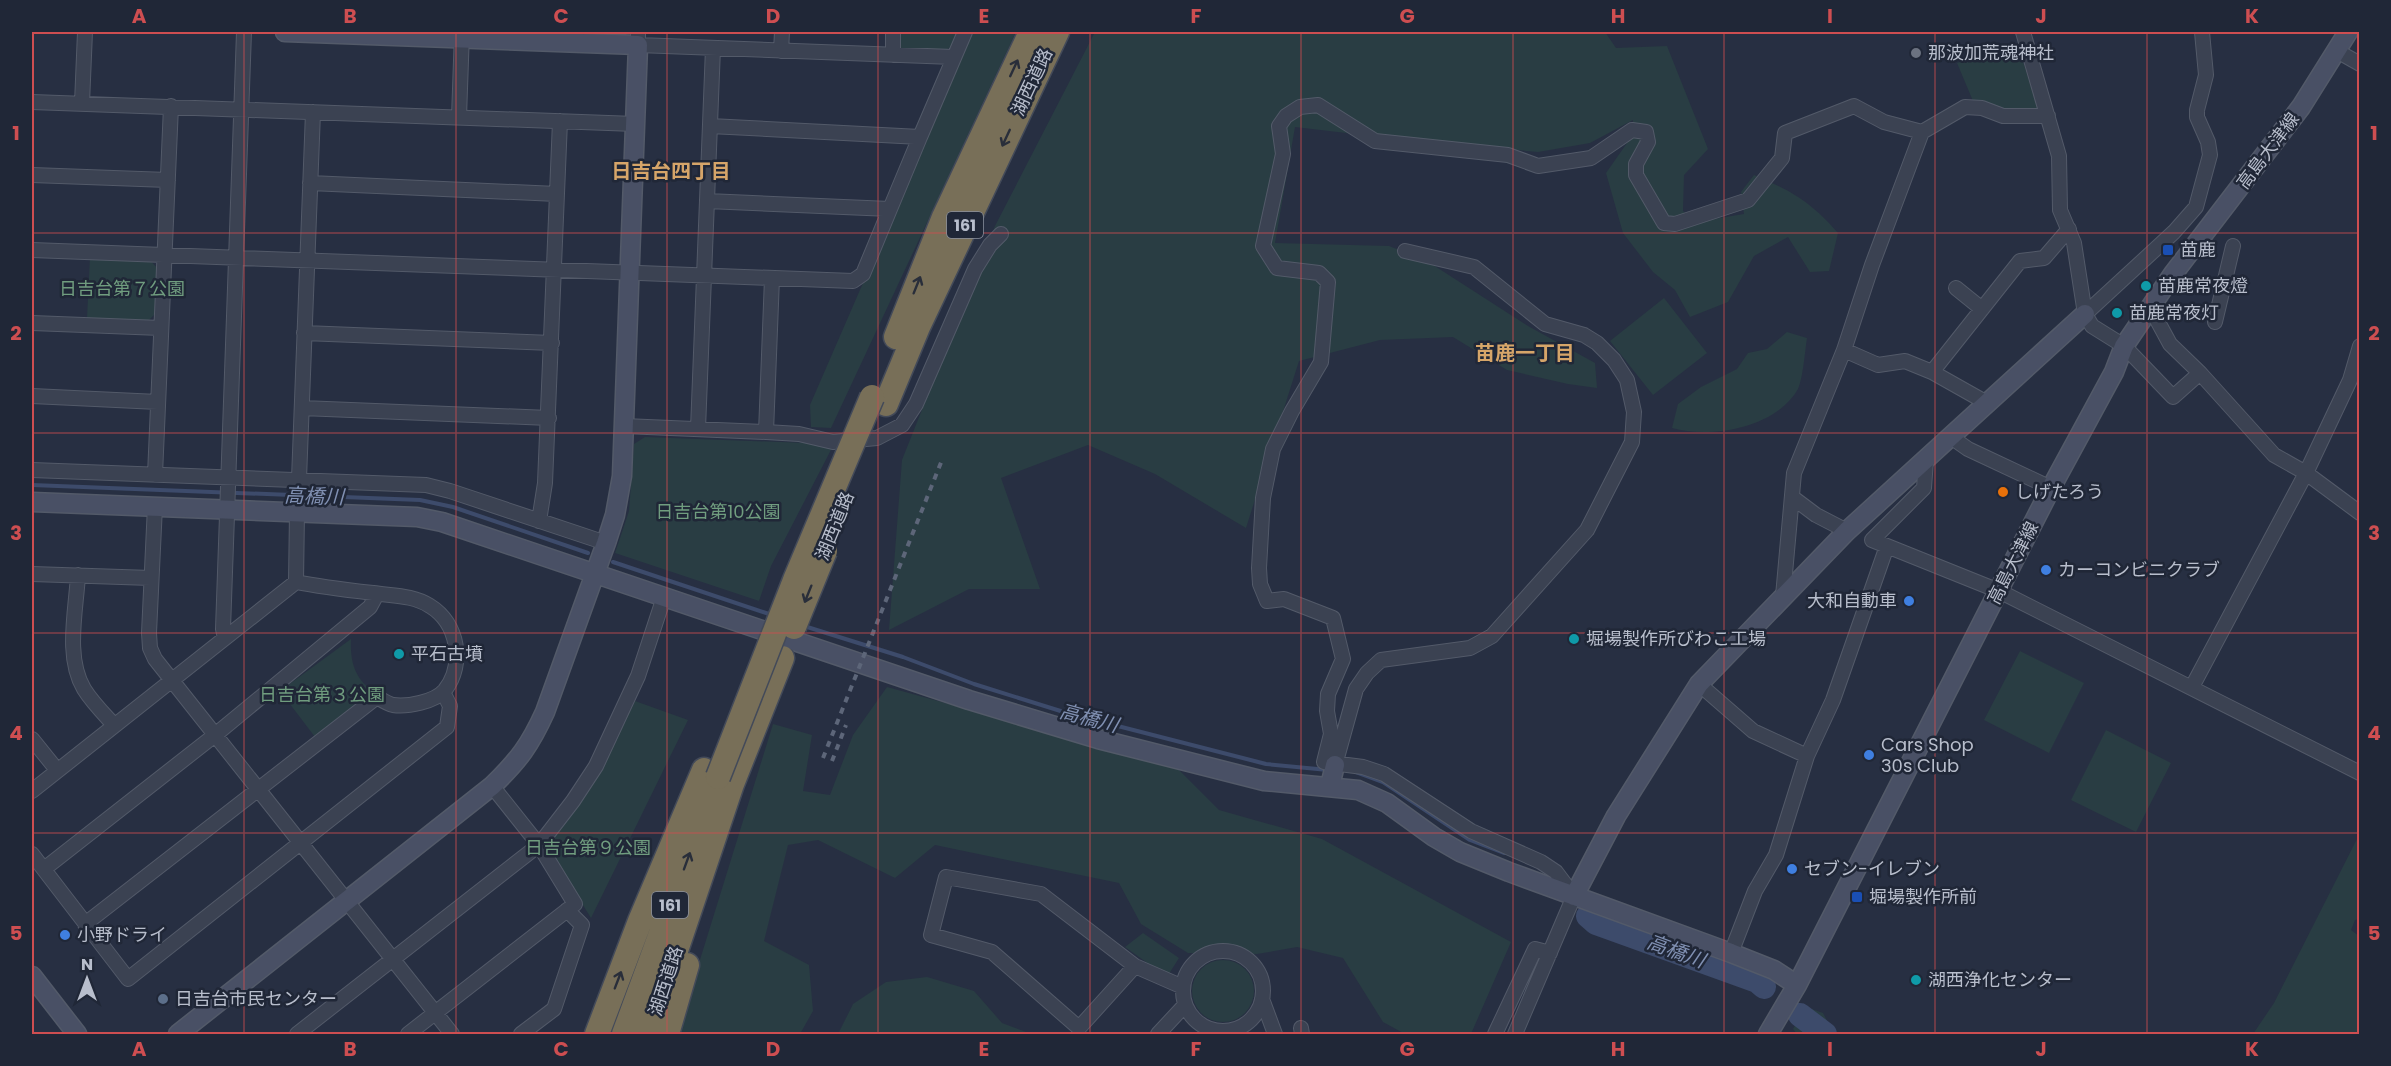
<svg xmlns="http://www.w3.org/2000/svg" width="2391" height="1066" font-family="Poppins,'Noto Sans JP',sans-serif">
<rect width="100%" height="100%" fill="#272f42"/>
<path fill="#293d43" d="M 899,32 L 959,32 L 954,45 L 944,51 L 898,49 Z
M 972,32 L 1016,32 L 831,428 L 811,427 L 810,405 Z
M 1095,32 L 1605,32 L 1616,48 L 1667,46 L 1708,149 L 1684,175 L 1683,211 L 1695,222 L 1744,214 L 1741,192 L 1754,175 C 1792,191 1811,202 1838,233 L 1829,271 L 1810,272 L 1788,237 L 1754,256 L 1728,302 L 1690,317 L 1675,290 L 1653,272 L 1623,233 L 1606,173 L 1632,136 L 1633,120 L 1590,143 L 1538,152 L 1380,137 L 1295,127 L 1275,243 L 1389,246 L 1427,261 L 1528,326 L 1595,363 L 1597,388 L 1568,384 L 1507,370 L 1453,337 L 1380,340 L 1299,361 L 1246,528 L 1155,474 L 1088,445 L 1001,478 L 1040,589 L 969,589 L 889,630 L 902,460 L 995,226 Z
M 2018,45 L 2038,109 L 2000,108 L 1973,101 L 1957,63 Z
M 90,257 L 149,259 L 157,268 L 156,313 L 148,321 L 87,318 Z
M 1664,298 L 1707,353 L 1653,395 L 1610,341 Z
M 1787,332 L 1807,338 C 1805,351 1803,378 1798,389 C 1776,428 1711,439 1672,428 L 1678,404 L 1701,387 L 1737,369 L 1748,353 L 1767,349 Z
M 645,437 L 834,444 L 771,566 L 759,601 L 615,553 L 629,511 L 634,444 Z
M 351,639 C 350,660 354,678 372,690 L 315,737 L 280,691 Z
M 2020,651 L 2084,683 L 2049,753 L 1984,720 Z
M 887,687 L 1175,766 L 1219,810 L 1322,839 L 1511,942 L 1471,1034 L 1405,1034 L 1383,1022 L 1343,958 L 1297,947 L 1257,954 L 1188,953 L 1141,924 L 1119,883 L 935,845 L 895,878 L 818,840 L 788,845 L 764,941 L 809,965 L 813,1011 L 800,1034 L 677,1034 L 773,724 L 812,735 L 803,791 L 830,795 L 853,735 Z
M 635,701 L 688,720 L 591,918 L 550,852 L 552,837 L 592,783 Z
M 2106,730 L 2171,763 L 2136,832 L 2071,800 Z
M 2359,835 L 2359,919 L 2355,920 L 2351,930 L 2359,936 L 2359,1034 L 2253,1034 L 2274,1003 Z
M 1143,933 L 1179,958 L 1167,977 L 1125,947 Z
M1192 991a31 31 0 1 1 62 0a31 31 0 1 1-62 0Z
M 927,977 L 974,991 L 1002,1023 L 1026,1032 L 1026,1034 L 838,1034 L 853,1004 L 886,982 Z
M 1806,1007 L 1823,1013 L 1833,1032 L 1838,1034 L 1797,1034 L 1793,1029 Z"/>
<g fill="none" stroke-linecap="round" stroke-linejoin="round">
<path stroke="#3d4b6b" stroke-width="4" d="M 32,485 L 420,500 L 453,507 L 588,553
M 613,562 L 772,615
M 804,626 L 903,657 L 974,684 L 1067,713 L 1266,764 L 1328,770
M 1356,772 L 1383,782 L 1470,840 L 1504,853"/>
<path stroke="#3d4b6b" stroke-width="24" d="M 1588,916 L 1596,923 L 1757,981 L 1764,987
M 1800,1015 L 1825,1034"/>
<defs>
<path id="street" d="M 638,32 L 638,45 L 953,57
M 2023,32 L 2059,156 L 2060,210 L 2074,243 L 2085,314 L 2092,326 L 2124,346 L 2173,397 L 2200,373
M 781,51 L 782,32
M 2337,51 L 2360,64
M 893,55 L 893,32
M 32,102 L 635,124
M 82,103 L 85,32
M 459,117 L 462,32
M 710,126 L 920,137 L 965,32
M 32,175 L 168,180
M 310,183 L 557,194
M 707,201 L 890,209 L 920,137
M 32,250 L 853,281 L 863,274 L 890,209
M 1956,288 L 1982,309
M 2151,309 L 2170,344 L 2200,373 L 2274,455 L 2306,473 L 2360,513
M 2085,314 L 2174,232 L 2196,207 L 2210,155 L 2208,142 L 2197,117 L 2197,110 L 2206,75 L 2202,32
M 2215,322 L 2233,246
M 32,323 L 161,328
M 304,333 L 552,343
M 1844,350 L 1878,365 L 1905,361 L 1932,372 L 1987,403
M 1932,372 L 2020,261 L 2044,258 L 2069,229
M 32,396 L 158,402
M 302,408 L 549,418
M 624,426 L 766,432 L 799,434 L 833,442 L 877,438 L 902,425 L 916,404 L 975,269 L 990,245 L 1001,234
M 698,429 L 713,48
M 766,432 L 772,278
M 1951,437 L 1968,449 L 2051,488
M 1926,460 L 1924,488 L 1872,540 L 1999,591 L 2360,773
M 32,470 L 426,485 L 450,491 L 606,543
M 155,475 L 171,106
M 299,479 L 313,112
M 1792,497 L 1816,515 L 1847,531
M 155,506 L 149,633 L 150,648 L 155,659 L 452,1034
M 539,521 L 545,483 L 560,121
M 32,574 L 151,578
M 78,575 C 76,611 65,657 84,689 C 92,702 104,714 114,725
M 296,582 L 297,512
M 1783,596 L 1794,473 L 1844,350 L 1872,265 L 1922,132
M 225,638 L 223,629 L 244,32
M 1699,684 L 1753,731 L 1807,756
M 2192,687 L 2306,473 L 2350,380 L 2360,346
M 32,739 L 57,770
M 1335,765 L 1356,689 L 1367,673 L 1381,660 L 1470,648 L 1492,636 L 1587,530 L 1632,442 L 1634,412 L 1627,380 L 1614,360 L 1597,343 L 1584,335 L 1545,324 L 1474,267 L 1405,251
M 32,791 L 296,582 C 321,587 347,590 373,593 C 393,596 413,595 430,606 C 458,623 465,664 445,690 C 435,702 407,707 393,705 C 388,704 382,700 377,697 L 85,924
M 32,854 L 128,979 L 447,727 L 450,706 L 443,692
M 44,869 L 215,735 L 370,607 L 377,594
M1183 991a40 40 0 1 1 80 0a40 40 0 1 1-80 0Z
M 1731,953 L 1755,891 L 1776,855 L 1807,756 L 1833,700 L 1887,546
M 1135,966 L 1079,1028 L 992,952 L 931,935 L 946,877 L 1041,894 L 1135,966 L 1183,987
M 1262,999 L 1275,1034
M 1301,1028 L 1302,1034
M 297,1034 L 539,845 L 573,801 L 596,766 L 638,676 L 664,597
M 408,1034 L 575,904 L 539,845 L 492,786
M 521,1034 L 554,1009 L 582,925 L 567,910
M 1158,1034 L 1185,1005
M 1495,1034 L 1535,949 L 1550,953
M 1515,1034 L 1574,896 L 1556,872 L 1541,862 L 1471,831 L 1384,774 L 1363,767 L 1324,762 L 1331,734 L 1327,711 L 1328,694 L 1343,659 L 1333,618 L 1284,599 L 1267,601 L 1260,584 L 1259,568 L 1263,498 L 1273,449 L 1292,411 L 1321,362 L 1328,282 L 1319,273 L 1277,268 L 1263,246 L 1283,154 L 1279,126 L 1286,116 L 1300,107 L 1318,105 L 1375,141 L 1508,155 L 1538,166 L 1591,158 L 1632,130 L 1646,132 L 1648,142 L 1636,164 L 1636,175 L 1664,223 L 1675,224 L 1748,200 L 1782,158 L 1785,133 L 1854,106 L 1884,122 L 1922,132 L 1965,107 L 1982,108 L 2003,116 L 2048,116"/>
<path id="secondary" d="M 32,502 L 417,517 L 442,522 L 969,700 L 1098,739 L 1264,781 L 1358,790 L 1387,803 L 1434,837 L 1460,852 L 1509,872 L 1731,953 L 1774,970 L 1797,985
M 1330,786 L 1335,765
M 1574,896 L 1616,816 L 1699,684 L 1847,531 L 2085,314
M 32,976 L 77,1034
M 178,1034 L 492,786 C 519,760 530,745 545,712 L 606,543 L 615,515 L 622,476 L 638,45 L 285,32
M 1768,1034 L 1797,985 L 2051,488 L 2114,372 L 2124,346 L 2173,274 L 2301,107 L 2348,32"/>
<path id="highway" d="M 896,337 L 944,217 L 1031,32
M 886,404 L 918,327 L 1057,32
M 597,1034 L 640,921 L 704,770
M 624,1034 L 713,792
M 648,1034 L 732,784 L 782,658
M 667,1034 L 687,965"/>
</defs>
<use href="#street" stroke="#535a69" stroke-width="16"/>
<use href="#secondary" stroke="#535a69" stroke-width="21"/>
<use href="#highway" stroke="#434a59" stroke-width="27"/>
<use href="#street" stroke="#3b4252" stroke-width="14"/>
<use href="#secondary" stroke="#495065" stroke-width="18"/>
<use href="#highway" stroke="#786f58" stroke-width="24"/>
<path stroke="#5d6679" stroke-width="4" stroke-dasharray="6 6" stroke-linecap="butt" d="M 823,758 L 942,460
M 832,761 L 846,725"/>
<defs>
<path id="highway-bridge" d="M 794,627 L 825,551
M 718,777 L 795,580 L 872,397"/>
</defs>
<use href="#highway-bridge" stroke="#434a59" stroke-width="27" stroke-linecap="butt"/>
<use href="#highway-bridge" stroke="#786f58" stroke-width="24"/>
</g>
<defs><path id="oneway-shaft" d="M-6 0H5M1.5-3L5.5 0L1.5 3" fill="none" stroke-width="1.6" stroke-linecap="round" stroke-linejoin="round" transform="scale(1.5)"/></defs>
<g stroke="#292e3a">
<use href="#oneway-shaft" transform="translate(1014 68) rotate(-65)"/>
<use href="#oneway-shaft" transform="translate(1006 138) rotate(115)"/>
<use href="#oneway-shaft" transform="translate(917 285) rotate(-68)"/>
<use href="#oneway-shaft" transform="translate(808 594) rotate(112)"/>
<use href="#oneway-shaft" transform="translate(687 861) rotate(-70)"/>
<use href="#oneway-shaft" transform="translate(618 980) rotate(-69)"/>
</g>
<path fill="none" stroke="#ce4e51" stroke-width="1.5" stroke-opacity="0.55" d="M 244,32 L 244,1034M 456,32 L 456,1034M 667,32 L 667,1034M 878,32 L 878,1034M 1090,32 L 1090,1034M 1301,32 L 1301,1034M 1513,32 L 1513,1034M 1724,32 L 1724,1034M 1935,32 L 1935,1034M 2147,32 L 2147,1034M 32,233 L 2360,233M 32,433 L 2360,433M 32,633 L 2360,633M 32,833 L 2360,833"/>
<circle fill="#6b7280" stroke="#202737" stroke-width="2" cx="1916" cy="53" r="6"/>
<g fill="#1a4fb4" stroke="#202737" stroke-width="2">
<rect x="2162" y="244" width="12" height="12" rx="3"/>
<rect x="1851" y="891" width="12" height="12" rx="3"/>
</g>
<g fill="#0f9aa8" stroke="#202737" stroke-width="2">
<circle cx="2146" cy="286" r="6"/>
<circle cx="2117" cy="313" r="6"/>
<circle cx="1574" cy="639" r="6"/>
<circle cx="399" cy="654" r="6"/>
<circle cx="1916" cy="980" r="6"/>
</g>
<circle fill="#e8710a" stroke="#202737" stroke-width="2" cx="2003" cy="492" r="6"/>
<g fill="#3f7fe0" stroke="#202737" stroke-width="2">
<circle cx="2046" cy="570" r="6"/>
<circle cx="1909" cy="601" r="6"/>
<circle cx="1869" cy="755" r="6"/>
<circle cx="1792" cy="869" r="6"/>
<circle cx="65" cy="935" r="6"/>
</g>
<circle fill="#5c6f8a" stroke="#202737" stroke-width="2" cx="163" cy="999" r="6"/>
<g text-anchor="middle" stroke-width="5" stroke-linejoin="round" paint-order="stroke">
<g fill="#202737" stroke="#8a919f" stroke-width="1.5">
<rect x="947" y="212" width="36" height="26" rx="4.5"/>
<rect x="652" y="892" width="36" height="26" rx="4.5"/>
</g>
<g font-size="16" font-weight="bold" fill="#b8becc">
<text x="965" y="231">161</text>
<text x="670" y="911">161</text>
</g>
<g font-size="18" fill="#b8becc" stroke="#202737" text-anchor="start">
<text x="1928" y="59">那波加荒魂神社</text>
<text x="2180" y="256">苗鹿</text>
<text x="2158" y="292">苗鹿常夜燈</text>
<text x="2129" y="319">苗鹿常夜灯</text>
<text x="2015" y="498">しげたろう</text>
<text x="2058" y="576">カーコンビニクラブ</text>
<text x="1897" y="607" text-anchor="end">大和自動車</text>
<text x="1586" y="645">堀場製作所びわこ工場</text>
<text x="411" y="660">平石古墳</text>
<text x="1881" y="751">Cars Shop<tspan x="1881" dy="21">30s Club</tspan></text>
<text x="1804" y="875">セブン-イレブン</text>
<text x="1869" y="903">堀場製作所前</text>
<text x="77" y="941">小野ドライ</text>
<text x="1928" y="986">湖西浄化センター</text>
<text x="175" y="1005">日吉台市民センター</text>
</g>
<g font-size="18" fill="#b8becc" stroke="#202737">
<text transform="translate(1032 82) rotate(-65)" y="6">湖西道路</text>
<text transform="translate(2268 151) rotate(-53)" y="6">高島大津線</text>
<text transform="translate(835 526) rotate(-68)" y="6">湖西道路</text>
<text transform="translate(2013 563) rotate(-63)" y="6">高島大津線</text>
<text transform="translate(666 981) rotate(-72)" y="6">湖西道路</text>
</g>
<g font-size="18" fill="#709d7f" stroke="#202737">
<text x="122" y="295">日吉台第７公園</text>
<text x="718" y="518">日吉台第10公園</text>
<text x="322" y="701">日吉台第３公園</text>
<text x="588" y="854">日吉台第９公園</text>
</g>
<g font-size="20" font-weight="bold" fill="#d6a569" stroke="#202737">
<text x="671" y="178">日吉台四丁目</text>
<text x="1525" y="360">苗鹿一丁目</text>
</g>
<g font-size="20" font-style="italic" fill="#8090b2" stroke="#202737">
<text transform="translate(314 496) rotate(2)" y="7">高橋川</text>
<text transform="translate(1089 718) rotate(15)" y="7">高橋川</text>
<text transform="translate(1676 951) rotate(20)" y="7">高橋川</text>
</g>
</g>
<rect width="2391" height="1066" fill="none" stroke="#202737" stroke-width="66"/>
<g transform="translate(87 979)" stroke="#202737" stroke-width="4.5" paint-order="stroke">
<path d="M0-4.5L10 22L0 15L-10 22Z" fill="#b8becc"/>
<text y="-9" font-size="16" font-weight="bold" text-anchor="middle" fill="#b8becc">N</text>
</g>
<rect x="33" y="33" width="2325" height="1000" fill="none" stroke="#ce4e51" stroke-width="2"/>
<g font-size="20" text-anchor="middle" font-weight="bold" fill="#ce4e51">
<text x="139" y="23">A</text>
<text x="350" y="23">B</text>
<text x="561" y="23">C</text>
<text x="773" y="23">D</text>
<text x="984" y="23">E</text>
<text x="1196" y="23">F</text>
<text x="1407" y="23">G</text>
<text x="1618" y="23">H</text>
<text x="1830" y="23">I</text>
<text x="2041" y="23">J</text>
<text x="2252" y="23">K</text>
<text x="16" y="140">1</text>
<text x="2374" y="140">1</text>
<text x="16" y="340">2</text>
<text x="2374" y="340">2</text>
<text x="16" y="540">3</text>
<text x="2374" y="540">3</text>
<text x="16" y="740">4</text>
<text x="2374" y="740">4</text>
<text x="16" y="940">5</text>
<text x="2374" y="940">5</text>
<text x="139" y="1056">A</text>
<text x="350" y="1056">B</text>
<text x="561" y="1056">C</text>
<text x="773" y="1056">D</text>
<text x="984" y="1056">E</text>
<text x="1196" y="1056">F</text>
<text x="1407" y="1056">G</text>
<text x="1618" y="1056">H</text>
<text x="1830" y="1056">I</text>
<text x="2041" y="1056">J</text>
<text x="2252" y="1056">K</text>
</g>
</svg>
